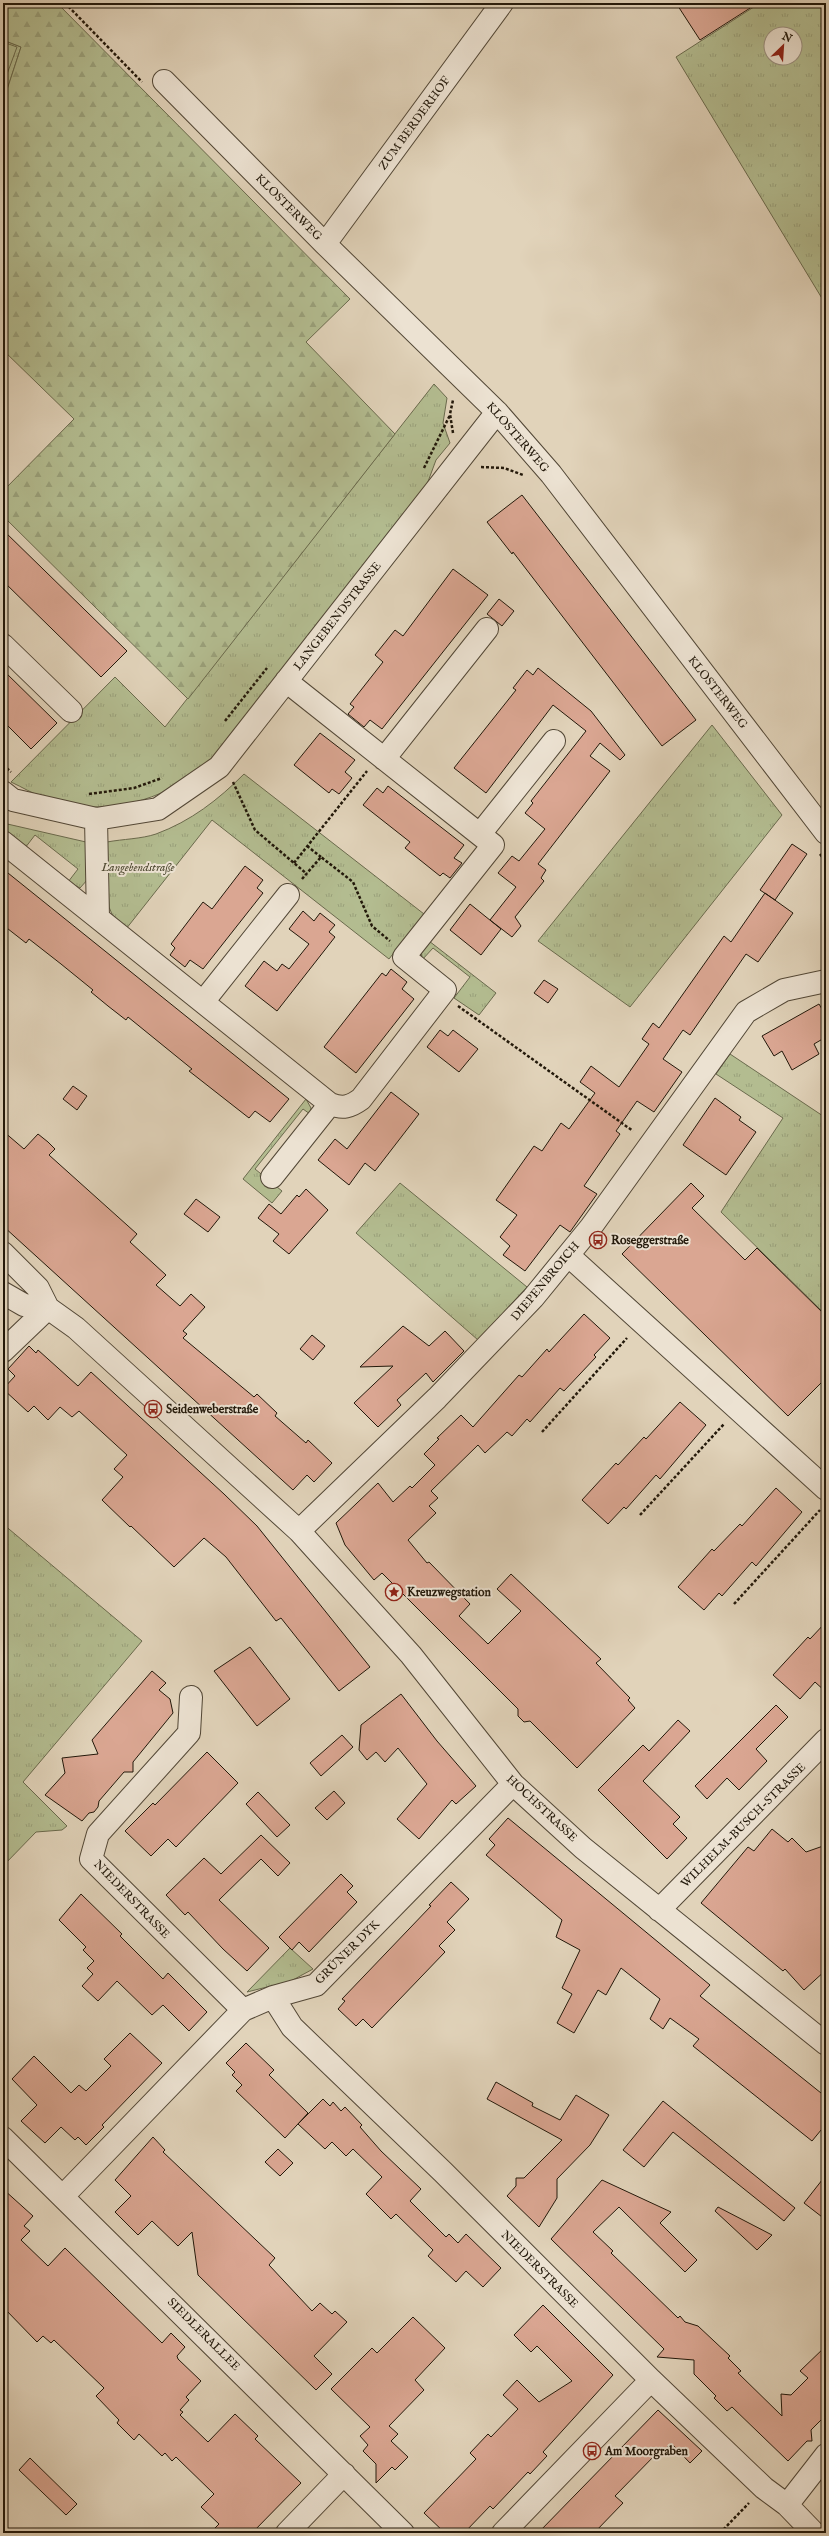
<svg xmlns="http://www.w3.org/2000/svg" width="829" height="2536" font-family="'IM FELL English',serif">
<defs>
<pattern id="grass-tufts" width="24" height="20" patternUnits="userSpaceOnUse"><rect width="24" height="20" fill="#b3bc90"/><path d="M3 7l-1-3M5 7V3M7 7l1-3M15 17l-1-3M17 17v-4M19 17l1-3" fill="none" stroke="#9aa17b"/></pattern>
<pattern id="forest-firs" width="22" height="20" patternUnits="userSpaceOnUse"><rect width="22" height="20" fill="#b3bc90"/><path d="M5 1l3.5 6h-7zM16 11l3.5 6h-7z" fill="#9aa17b"/></pattern>
</defs>
<rect width="100%" height="100%" fill="#e1d3ba"/>
<filter id="stains"><feTurbulence type="fractalNoise" baseFrequency=".005" numOctaves="4"/><feColorMatrix values="0 0 0 0 .2 0 0 0 0 .09 0 0 0 0 .02 0 0 0 .5 -.17"/></filter>
<radialGradient id="worn" r=".72"><stop offset=".6" stop-color="#630" stop-opacity="0"/><stop offset="1" stop-color="#630" stop-opacity=".3"/></radialGradient>
<path fill="url(#grass-tufts)" stroke="#6a6a4d" fill-rule="evenodd" d="M 760,3 L 826,3 L 826,305 L 676,57 ZM 771,34 L 795,34 L 795,58 L 771,58 Z
M 3,40 L 21,47 L 3,102 Z
M 434,384 L 447,398 L 443,423 L 450,443 L 436,460 L 426,487 L 222,747 C 213,756 205,767 196,773 C 152,805 96,817 45,798 C 33,794 22,787 11,782 L 115,677 L 165,727 Z
M 712,725 L 782,815 L 630,1007 L 538,941 Z
M 244,774 L 424,914 L 389,959 L 212,820 L 126,929 L 114,919 L 109,907 L 107,842 C 123,839 141,839 156,834 C 191,821 218,800 244,774 Z
M 3,823 L 86,842 L 88,879 L 80,888 L 68,882 L 78,869 L 35,835 L 25,848 L 3,832 Z
M 429,941 L 496,993 L 479,1015 L 454,998 L 470,977 L 433,948 L 422,960 L 421,951 Z
M 730,1054 L 826,1118 L 826,1315 L 721,1212 L 783,1118 L 716,1074 Z
M 306,1099 L 311,1108 L 310,1114 L 303,1109 L 255,1169 L 282,1191 L 272,1203 L 243,1179 Z
M 400,1183 L 527,1287 L 478,1340 L 356,1233 Z
M 3,1524 L 142,1641 L 23,1782 L 67,1826 L 62,1830 L 36,1832 L 3,1866 Z
M 290,1948 L 313,1969 L 291,1981 L 247,1992 Z"/>
<path fill="url(#forest-firs)" stroke="#6a6a4d" d="M 3,3 L 57,3 L 350,299 L 306,342 L 395,434 L 188,699 L 3,516 L 3,491 L 74,419 L 3,350 L 3,102 L 21,47 L 3,40 Z"/>
<path fill="#b3bc90" stroke="#6a6a4d" d="M 3,42 L 17,47 L 3,85 Z"/>
<path fill="#daa692" stroke="#22180a" d="M 676,3 L 758,3 L 700,40 Z
M 522,495 L 696,720 L 662,746 L 513,552 L 512,554 L 487,522 Z
M 3,530 L 127,651 L 101,677 L 3,581 Z
M 453,569 L 488,595 L 382,729 L 370,720 L 364,727 L 348,714 L 354,707 L 350,704 L 383,662 L 375,655 L 395,630 L 403,636 Z
M 499,599 L 514,611 L 502,626 L 487,614 Z
M 538,668 L 591,711 L 625,755 L 620,760 L 600,743 L 590,756 L 610,771 L 538,864 L 546,870 L 541,878 L 544,881 L 515,917 L 521,926 L 512,937 L 490,920 L 516,887 L 498,873 L 512,856 L 519,861 L 545,829 L 525,813 L 533,803 L 531,801 L 586,731 L 553,705 L 486,793 L 454,768 L 516,690 L 513,688 L 527,670 L 533,675 Z
M 3,670 L 57,723 L 31,749 L 3,721 Z
M 320,733 L 355,760 L 345,772 L 352,778 L 339,794 L 332,789 L 329,793 L 294,765 Z
M 388,786 L 464,845 L 454,858 L 462,863 L 450,878 L 443,873 L 440,876 L 405,848 L 410,842 L 363,805 L 377,788 L 383,793 Z
M 792,844 L 807,854 L 775,900 L 760,890 Z
M 245,866 L 263,880 L 257,888 L 263,893 L 203,969 L 190,960 L 185,967 L 170,955 L 175,948 L 171,944 L 203,902 L 212,909 Z
M 3,869 L 289,1099 L 270,1122 L 255,1111 L 249,1118 L 189,1071 L 192,1069 L 128,1017 L 126,1020 L 108,1006 L 91,992 L 93,990 L 61,964 L 29,939 L 26,943 L 3,925 Z
M 765,893 L 793,913 L 758,962 L 746,954 L 690,1035 L 683,1030 L 663,1059 L 682,1072 L 654,1112 L 637,1101 L 616,1131 L 620,1134 L 584,1186 L 597,1194 L 570,1232 L 560,1225 L 525,1271 L 503,1255 L 510,1246 L 500,1237 L 517,1215 L 496,1200 L 534,1146 L 542,1151 L 561,1123 L 569,1129 L 595,1093 L 580,1082 L 591,1066 L 619,1087 L 649,1044 L 642,1039 L 653,1023 L 659,1028 L 724,936 L 731,942 Z
M 470,904 L 501,929 L 481,955 L 450,930 Z
M 303,911 L 314,921 L 320,913 L 335,925 L 329,932 L 335,937 L 277,1011 L 245,986 L 264,961 L 277,971 L 282,964 L 289,969 L 309,944 L 289,929 Z
M 391,969 L 407,982 L 402,989 L 414,999 L 356,1073 L 324,1047 L 382,973 L 386,976 Z
M 544,980 L 558,989 L 548,1003 L 534,993 Z
M 819,1004 L 826,1016 L 826,1037 L 814,1044 L 819,1054 L 792,1070 L 782,1051 L 774,1056 L 762,1036 Z
M 440,1030 L 448,1036 L 453,1030 L 478,1049 L 459,1072 L 427,1047 Z
M 73,1086 L 87,1096 L 77,1110 L 63,1099 Z
M 391,1092 L 419,1114 L 375,1171 L 365,1163 L 349,1185 L 318,1160 L 335,1139 L 347,1149 Z
M 715,1098 L 741,1117 L 739,1120 L 756,1132 L 726,1175 L 683,1145 Z
M 3,1131 L 24,1149 L 38,1134 L 48,1142 L 55,1149 L 49,1155 L 137,1234 L 130,1242 L 166,1275 L 156,1285 L 180,1306 L 191,1294 L 205,1307 L 183,1331 L 187,1334 L 183,1338 L 254,1397 L 257,1394 L 277,1413 L 275,1416 L 306,1443 L 308,1440 L 332,1463 L 314,1482 L 307,1475 L 293,1490 L 3,1226 L 3,1192 L 8,1188 L 3,1183 Z
M 691,1183 L 704,1196 L 692,1208 L 745,1260 L 757,1248 L 826,1316 L 826,1378 L 788,1416 L 622,1254 Z
M 306,1189 L 328,1210 L 289,1254 L 273,1241 L 279,1234 L 258,1218 L 269,1204 L 281,1214 L 297,1195 L 299,1197 Z
M 196,1199 L 220,1217 L 208,1232 L 184,1214 Z
M 584,1314 L 610,1338 L 594,1355 L 596,1357 L 564,1391 L 560,1388 L 530,1422 L 527,1419 L 512,1436 L 507,1432 L 485,1453 L 478,1445 L 431,1491 L 438,1498 L 429,1506 L 436,1513 L 408,1540 L 427,1563 L 429,1562 L 470,1604 L 459,1616 L 488,1644 L 521,1611 L 497,1589 L 511,1574 L 601,1659 L 596,1663 L 630,1698 L 628,1700 L 635,1708 L 577,1768 L 530,1721 L 524,1722 L 518,1716 L 518,1709 L 382,1573 L 374,1580 L 345,1545 L 336,1523 L 378,1483 L 393,1502 L 410,1486 L 412,1488 L 435,1465 L 424,1454 L 439,1439 L 437,1438 L 461,1415 L 473,1427 L 519,1375 L 522,1377 L 547,1349 L 549,1352 Z
M 403,1326 L 429,1346 L 445,1331 L 464,1351 L 433,1382 L 426,1373 L 397,1400 L 401,1405 L 378,1427 L 354,1403 L 393,1366 L 360,1367 Z
M 312,1335 L 325,1346 L 313,1360 L 300,1349 Z
M 29,1346 L 36,1353 L 38,1350 L 78,1386 L 91,1372 L 224,1494 L 257,1526 L 370,1667 L 339,1691 L 281,1618 L 276,1621 L 226,1557 L 204,1538 L 174,1567 L 131,1526 L 130,1527 L 102,1500 L 123,1477 L 114,1469 L 127,1455 L 79,1411 L 72,1417 L 60,1407 L 48,1420 L 34,1406 L 28,1412 L 3,1389 L 15,1376 L 8,1369 Z
M 680,1402 L 706,1425 L 660,1479 L 656,1475 L 626,1509 L 624,1507 L 608,1524 L 582,1500 L 616,1463 L 618,1465 L 644,1437 L 646,1439 Z
M 776,1488 L 802,1512 L 756,1566 L 752,1562 L 722,1596 L 719,1593 L 704,1610 L 678,1587 L 712,1549 L 714,1551 L 740,1524 L 742,1526 Z
M 826,1622 L 826,1692 L 815,1682 L 800,1699 L 773,1675 L 808,1637 L 810,1639 Z
M 250,1647 L 290,1699 L 257,1726 L 214,1671 Z
M 152,1671 L 166,1683 L 159,1690 L 170,1699 L 173,1713 L 133,1762 L 133,1772 L 124,1772 L 99,1801 L 98,1807 L 94,1812 L 89,1813 L 82,1821 L 45,1795 L 65,1773 L 62,1758 L 98,1754 L 92,1740 Z
M 401,1694 L 437,1741 L 476,1786 L 456,1804 L 452,1800 L 419,1839 L 397,1819 L 427,1784 L 398,1748 L 385,1762 L 376,1752 L 367,1760 L 359,1750 L 361,1725 Z
M 776,1705 L 788,1717 L 756,1749 L 767,1761 L 739,1790 L 727,1778 L 707,1799 L 695,1786 Z
M 678,1720 L 690,1731 L 643,1781 L 680,1817 L 673,1824 L 687,1838 L 667,1859 L 598,1790 L 643,1745 L 649,1751 Z
M 342,1735 L 353,1747 L 321,1776 L 310,1763 Z
M 207,1752 L 238,1783 L 176,1847 L 168,1839 L 151,1856 L 125,1831 L 153,1803 L 155,1805 Z
M 334,1791 L 345,1803 L 327,1820 L 315,1808 Z
M 258,1792 L 290,1825 L 277,1837 L 246,1804 Z
M 508,1818 L 710,1985 L 700,1996 L 826,2097 L 826,2124 L 812,2141 L 693,2046 L 699,2039 L 670,2018 L 663,2029 L 650,2019 L 660,1999 L 621,1968 L 606,1995 L 598,1990 L 574,2033 L 557,2023 L 572,1994 L 562,1988 L 580,1950 L 556,1937 L 562,1920 L 486,1855 L 495,1845 L 489,1839 Z
M 772,1829 L 788,1842 L 792,1838 L 806,1852 L 826,1845 L 826,1970 L 804,1990 L 785,1969 L 783,1971 L 701,1903 L 748,1847 L 754,1851 Z
M 261,1835 L 290,1863 L 278,1876 L 261,1859 L 219,1900 L 269,1948 L 247,1971 L 223,1949 L 188,1912 L 185,1915 L 166,1895 L 204,1858 L 221,1874 Z
M 341,1874 L 353,1886 L 347,1892 L 357,1902 L 309,1952 L 299,1942 L 292,1950 L 279,1937 Z
M 451,1882 L 469,1899 L 447,1922 L 455,1930 L 439,1946 L 445,1952 L 372,2028 L 363,2019 L 356,2026 L 338,2009 L 345,2001 L 342,1999 L 431,1906 L 429,1905 Z
M 81,1894 L 122,1934 L 120,1936 L 163,1979 L 168,1973 L 207,2012 L 189,2031 L 163,2005 L 152,2015 L 117,1981 L 98,2001 L 82,1986 L 93,1974 L 87,1968 L 94,1961 L 83,1950 L 86,1947 L 59,1920 Z
M 130,2033 L 162,2063 L 102,2125 L 104,2127 L 86,2145 L 78,2137 L 75,2140 L 61,2127 L 45,2143 L 21,2121 L 37,2105 L 12,2079 L 34,2056 L 71,2093 L 79,2085 L 86,2091 L 111,2066 L 104,2059 Z
M 246,2043 L 274,2070 L 269,2075 L 308,2113 L 285,2138 L 236,2091 L 242,2085 L 232,2075 L 235,2072 L 226,2063 Z
M 496,2082 L 533,2103 L 532,2106 L 560,2120 L 576,2095 L 609,2115 L 590,2145 L 557,2179 L 557,2198 L 539,2227 L 507,2196 L 516,2186 L 516,2178 L 524,2178 L 562,2140 L 487,2099 Z
M 323,2099 L 330,2106 L 333,2102 L 341,2111 L 345,2107 L 362,2125 L 360,2127 L 381,2151 L 421,2189 L 410,2201 L 446,2237 L 449,2234 L 458,2243 L 466,2234 L 501,2268 L 483,2287 L 466,2271 L 456,2282 L 428,2256 L 433,2250 L 396,2214 L 391,2219 L 366,2194 L 382,2177 L 353,2149 L 346,2156 L 332,2142 L 325,2149 L 298,2124 Z
M 663,2101 L 795,2208 L 784,2221 L 673,2132 L 644,2167 L 623,2150 Z
M 153,2137 L 165,2150 L 163,2152 L 275,2258 L 269,2265 L 312,2311 L 320,2303 L 332,2314 L 335,2311 L 347,2322 L 314,2356 L 332,2374 L 316,2390 L 198,2275 L 192,2232 L 178,2246 L 152,2221 L 138,2235 L 115,2212 L 131,2196 L 115,2180 Z
M 278,2149 L 293,2163 L 280,2176 L 265,2162 Z
M 826,2175 L 826,2220 L 804,2203 Z
M 602,2180 L 671,2212 L 660,2223 L 697,2260 L 685,2272 L 619,2207 L 593,2232 L 613,2251 L 611,2253 L 678,2318 L 680,2316 L 685,2322 L 698,2326 L 730,2356 L 728,2358 L 741,2371 L 738,2373 L 782,2416 L 781,2394 L 791,2395 L 808,2378 L 800,2371 L 826,2346 L 826,2415 L 811,2430 L 812,2441 L 807,2441 L 788,2461 L 732,2407 L 727,2411 L 714,2398 L 716,2396 L 694,2374 L 694,2360 L 657,2357 L 664,2349 L 551,2239 Z
M 3,2189 L 33,2216 L 24,2226 L 30,2231 L 21,2240 L 48,2266 L 65,2248 L 162,2343 L 171,2333 L 185,2347 L 177,2356 L 178,2359 L 201,2381 L 186,2397 L 189,2400 L 180,2410 L 183,2412 L 180,2415 L 208,2442 L 235,2414 L 258,2436 L 255,2439 L 301,2483 L 252,2533 L 210,2533 L 219,2524 L 201,2507 L 214,2494 L 176,2457 L 172,2461 L 165,2453 L 162,2456 L 139,2434 L 134,2440 L 117,2423 L 119,2420 L 96,2396 L 104,2388 L 54,2340 L 51,2343 L 43,2336 L 37,2342 L 3,2307 Z
M 718,2207 L 772,2235 L 757,2250 L 715,2211 Z
M 543,2305 L 613,2375 L 543,2452 L 547,2456 L 530,2474 L 528,2472 L 493,2509 L 490,2506 L 464,2533 L 445,2533 L 424,2513 L 476,2459 L 470,2453 L 488,2434 L 491,2437 L 518,2409 L 503,2395 L 517,2380 L 539,2402 L 572,2381 L 537,2346 L 531,2352 L 514,2335 Z
M 413,2317 L 445,2348 L 415,2380 L 424,2390 L 389,2426 L 398,2434 L 391,2441 L 408,2457 L 395,2470 L 392,2467 L 376,2483 L 376,2464 L 363,2451 L 368,2445 L 360,2436 L 370,2427 L 331,2389 L 372,2348 L 377,2353 Z
M 658,2410 L 702,2451 L 690,2463 L 671,2443 L 661,2453 L 659,2451 L 615,2496 L 623,2503 L 594,2533 L 538,2533 Z
M 30,2458 L 77,2504 L 66,2515 L 19,2470 Z"/>
<g fill="none" stroke-linecap="round" stroke-linejoin="round">
<defs>
<path id="minor" d="M 164,81 L 325,244 L 497,412 L 551,474 L 826,833
M 325,244 L 502,3
M 3,645 L 71,711
M 286,681 L 493,845 L 404,957 L 445,990 L 361,1099 C 350,1107 343,1109 330,1104
M 384,759 L 487,629
M 3,792 L 13,800 L 96,819 L 158,809 L 219,767 L 497,412
M 96,819 L 98,918 L 330,1104 L 272,1177
M 480,834 L 554,741
M 3,842 L 98,918
M 203,1002 L 288,895
M 3,1253 L 38,1288 L 48,1308
M 569,1256 L 826,1489
M 3,1293 L 24,1305 L 48,1308 L 76,1328 L 299,1531 L 411,1655 L 513,1784 L 583,1848 L 826,2044
M 3,1351 L 48,1308
M 299,1531 L 437,1398 L 533,1298 L 591,1227 L 746,1012 L 784,990 L 826,981
M 191,1697 L 189,1733 L 98,1834 L 91,1859 L 243,2010
M 659,1910 L 826,1740
M 273,1997 L 292,2027 L 443,2172 L 651,2380 L 764,2488 L 787,2505 L 814,2533
M 3,2138 L 403,2533
M 64,2195 L 243,2010 L 273,1997 L 316,1985 L 513,1784
M 787,2505 L 826,2455
M 287,2533 L 344,2474
M 503,2533 L 651,2380"/>
</defs>
<use href="#minor" stroke="#524736" stroke-width="24"/>
<path stroke="#22180a" stroke-width="2.5" stroke-dasharray="3 2" stroke-linecap="butt" d="M 65,3 L 142,82
M 453,433 L 450,414 L 453,400
M 481,467 L 504,468 L 523,475
M 424,468 L 450,415
M 225,721 L 267,668
M 3,765 L 11,772
M 233,782 L 255,830 L 307,874
M 89,794 L 134,788 L 162,778
M 307,846 L 321,857
M 820,854 L 826,862
M 294,863 L 367,771
M 302,879 L 321,857 L 353,882 L 372,926 L 390,941
M 458,1006 L 633,1131
M 542,1432 L 627,1338
M 640,1515 L 724,1424
M 734,1604 L 820,1510
M 720,2533 L 749,2503"/>
<use href="#minor" stroke="#ece2d2" stroke-width="22"/>
</g>
<defs>
<symbol id="bus-ring" viewBox="-11 -11 22 22"><circle r="9.5" fill="#ece2d2" stroke="#8f2418" stroke-width="1.5"/><path d="M-5-6H5V4H4V6H2V4H-2V6H-4V4H-5ZM-3.5-4V0h7V-4ZM-3.5 1.2v1.5H-2V1.2ZM2 1.2v1.5H3.5V1.2Z" fill="#8f2418"/></symbol>
<symbol id="sight-ring" viewBox="-11 -11 22 22"><circle r="9.5" fill="#ece2d2" stroke="#8f2418" stroke-width="1.5"/><path d="M0-6L1.8-2.2L6-1.7L2.9 1.2L3.7 5.4L0 3.3L-3.7 5.4L-2.9 1.2L-6-1.7L-1.8-2.2Z" fill="#8f2418"/></symbol>
</defs>
<g fill-rule="evenodd">
<use href="#bus-ring" x="588" y="1230" width="20" height="20"/>
<use href="#bus-ring" x="143" y="1399" width="20" height="20"/>
<use href="#sight-ring" x="384" y="1582" width="20" height="20"/>
<use href="#bus-ring" x="582" y="2441" width="20" height="20"/>
</g>
<g text-anchor="middle" stroke-width="4" stroke-linejoin="round" paint-order="stroke">
<g font-size="12" fill="#22180a" stroke="#ece2d2">
<text transform="translate(414 123) rotate(-54)" y="4">ZUM BERDERHOF</text>
<text transform="translate(289 207) rotate(45)" y="4">KLOSTERWEG</text>
<text transform="translate(518 437) rotate(49)" y="4">KLOSTERWEG</text>
<text transform="translate(337 616) rotate(-52)" y="4">LANGEBENDSTRASSE</text>
<text transform="translate(718 692) rotate(52)" y="4">KLOSTERWEG</text>
<text transform="translate(545 1281) rotate(-50)" y="4">DIEPENBROICH</text>
<text transform="translate(542 1808) rotate(43)" y="4">HOCHSTRASSE</text>
<text transform="translate(743 1825) rotate(-45)" y="4">WILHELM-BUSCH-STRASSE</text>
<text transform="translate(132 1899) rotate(46)" y="4">NIEDERSTRASSE</text>
<text transform="translate(347 1952) rotate(-45)" y="4">GRÜNER DYK</text>
<text transform="translate(540 2269) rotate(45)" y="4">NIEDERSTRASSE</text>
<text transform="translate(204 2334) rotate(45)" y="4">SIEDLERALLEE</text>
</g>
<g font-size="12" font-style="italic" fill="#4e4932" stroke="#ece2d2">
<text x="138" y="871">Langebendstraße</text>
</g>
<g font-size="12" font-weight="bold" fill="#22180a" stroke="#ece2d2" text-anchor="start">
<text x="611" y="1244">Roseggerstraße</text>
<text x="166" y="1413">Seidenweberstraße</text>
<text x="407" y="1596">Kreuzwegstation</text>
<text x="605" y="2455">Am Moorgraben</text>
</g>
</g>
<rect width="829" height="2536" fill="none" stroke="#e1d3ba" stroke-width="16"/>
<rect x="4" y="4" width="821" height="2528" fill="none" stroke="#22180a" stroke-width="2"/>
<rect x="8" y="8" width="813" height="2520" fill="none" stroke="#22180a"/>
<g transform="translate(783 46) rotate(25)"><circle r="19" fill="#ece2d2" stroke="#9b9182"/>
<path d="M0-3L7 15L0 10L-7 15Z" fill="#8f2418"/>
<text y="-6" font-size="11" font-weight="bold" text-anchor="middle" fill="#22180a">N</text>
</g>
<rect width="100%" height="100%" filter="url(#stains)"/>
<rect width="100%" height="100%" fill="url(#worn)"/>
</svg>
